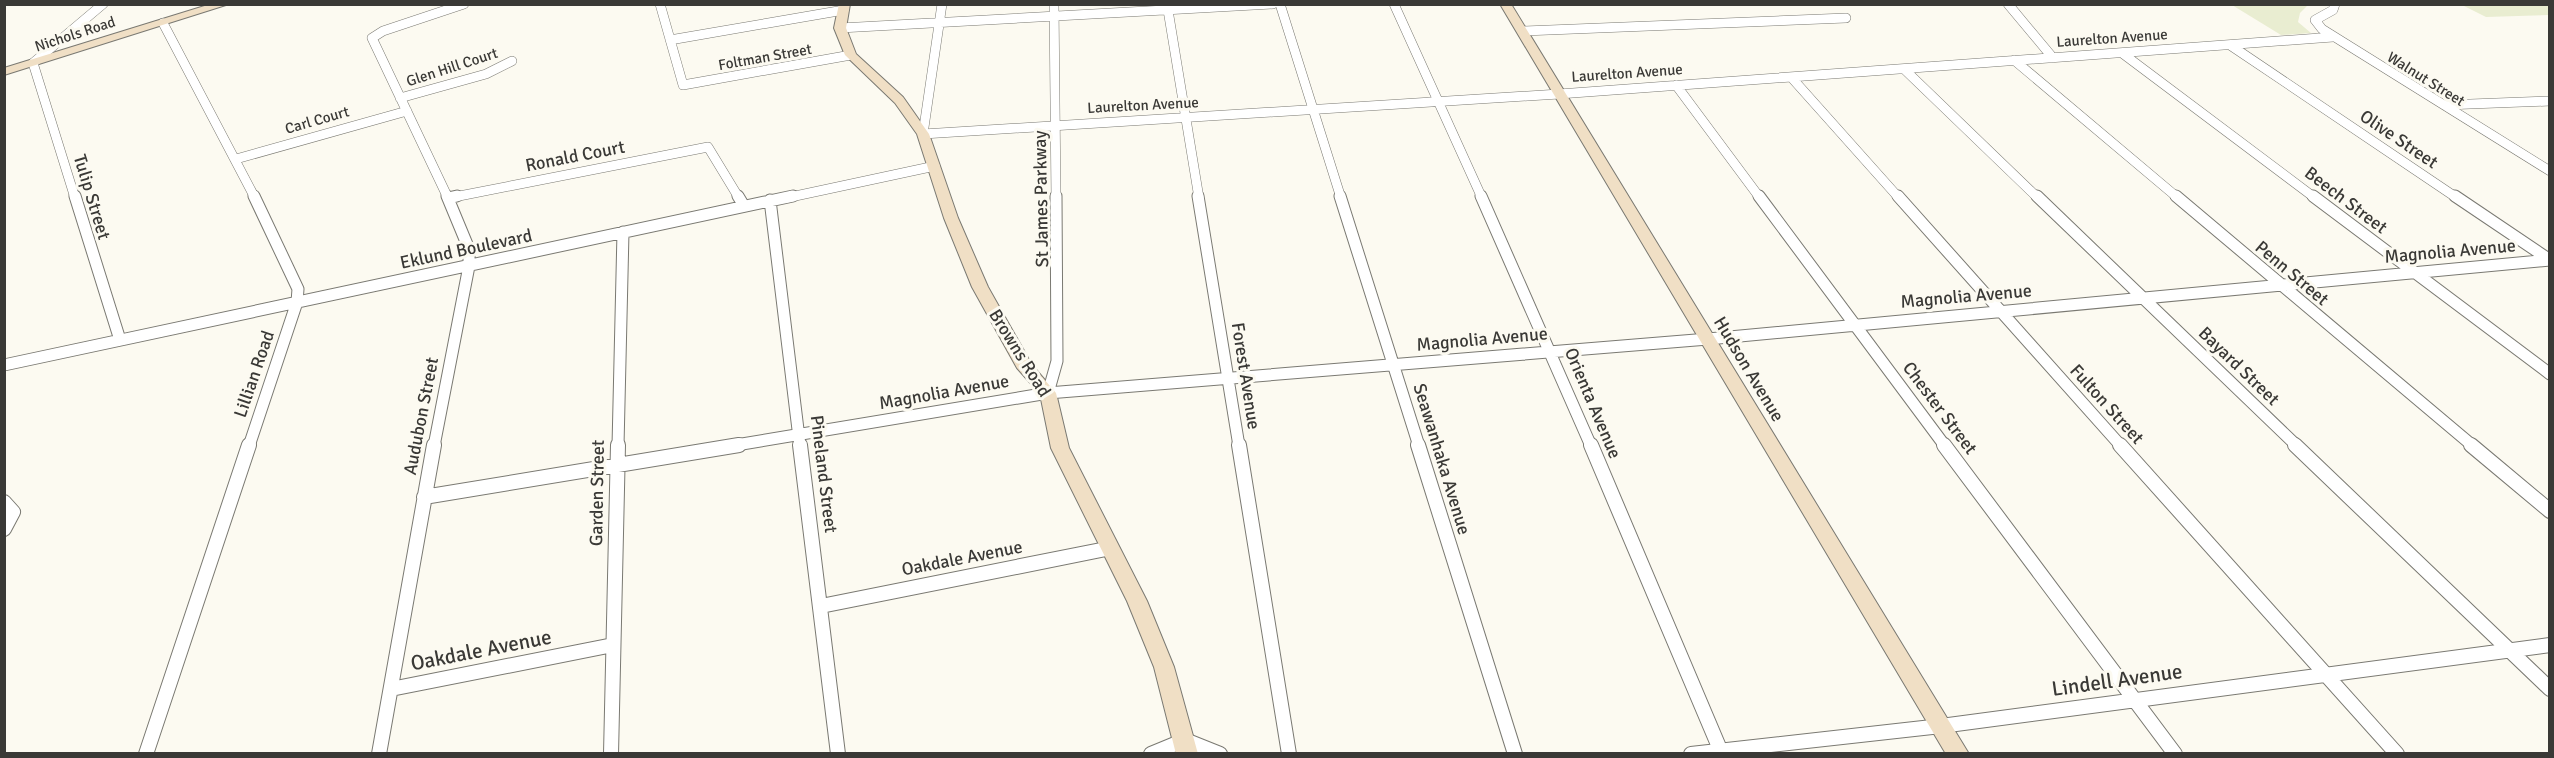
<svg xmlns="http://www.w3.org/2000/svg" width="2554" height="758" font-family="Signika,sans-serif">
<rect width="100%" height="100%" fill="#fcfaf1"/>
<path fill="#e9edd1" d="M 2232,5 L 2308,5 L 2300,13 L 2298,22 L 2311,33 L 2281,35 Z
M 2462,5 L 2549,5 L 2549,15 L 2486,17 Z"/>
<g fill="none" stroke-linecap="round" stroke-linejoin="round">
<defs>
<path id="street-far2" d="M 660,4 L 683,85 L 851,55
M 942,4 L 923,134 L 1559,94 L 2333,37
M 1054,4 L 1056,198
M 1167,4 L 1199,198
M 1280,4 L 1341,198
M 1394,4 L 1482,198
M 2008,4 L 2053,58
M 2335,4 L 2333,10 L 2315,20 L 2322,29 L 2550,171
M 163,23 L 255,198
M 840,28 L 1273,4
M 1523,31 L 1846,18
M 670,40 L 844,10
M 2230,45 L 2457,198
M 2122,53 L 2315,198
M 2014,60 L 2178,198
M 1904,69 L 2038,198
M 1791,77 L 1899,198
M 1676,85 L 1760,198
M 400,98 L 486,74 L 512,61
M 2444,105 L 2550,101
M 236,159 L 407,111
M 75,198 L 33,63 L 103,4
M 448,198 L 372,38 L 383,31 L 464,4
M 449,198 L 708,147 L 739,198
M 786,198 L 935,166"/>
<path id="street-far1" d="M 75,196 L 120,340
M 738,196 L 744,206
M 1198,196 L 1239,446
M 1340,196 L 1419,446
M 1481,196 L 1591,446
M 1759,196 L 1945,446
M 1898,196 L 2121,446
M 2037,196 L 2297,446
M 2176,196 L 2473,446
M 2313,196 L 2550,374
M 2455,196 L 2550,260
M 448,198 L 457,196
M 770,200 L 800,446
M 4,365 L 793,196
M 1048,393 L 1057,361 L 1056,196
M 249,446 L 297,302 L 298,289 L 254,196
M 434,446 L 469,266 L 469,249 L 447,196
M 618,446 L 623,232
M 730,446 L 1048,393 L 1708,339 L 2550,260"/>
<path id="street" d="M 800,445 L 838,754
M 1239,445 L 1289,754
M 1418,445 L 1515,754
M 1591,445 L 1722,754
M 1944,445 L 2175,754
M 2120,445 L 2397,754
M 2295,445 L 2550,689
M 2471,445 L 2550,511
M 424,497 L 739,445
M 4,502 L 13,512 L 4,529
M 821,606 L 1111,548
M 391,689 L 613,645
M 146,754 L 249,445
M 379,754 L 434,445
M 611,754 L 618,445
M 1151,754 L 1185,740 L 1220,754
M 1691,754 L 1941,726 L 2550,645"/>
<path id="secondary" d="M 211,4 L 229,4 L 4,75 L 4,68 Z
M 839,4 L 850,4 L 846,28 L 856,54 L 903,97 L 929,134 L 958,218 L 988,287 L 1032,365 L 1056,393 L 1069,448 L 1147,601 L 1174,667 L 1198,754 L 1176,754 L 1154,667 L 1127,601 L 1051,448 L 1040,394 L 1017,368 L 972,287 L 944,218 L 917,134 L 895,103 L 845,55 L 834,28 Z
M 1500,4 L 1511,4 L 1969,754 L 1946,754 Z"/>
</defs>
<use href="#street-far2" stroke="#7a7972" stroke-width="10"/>
<use href="#street-far1" stroke="#7a7972" stroke-width="13"/>
<use href="#street" stroke="#7a7972" stroke-width="16"/>
<use href="#secondary" stroke="#7a7972" stroke-width="2"/>
<use href="#street-far2" stroke="#fff" stroke-width="9"/>
<use href="#street-far1" stroke="#fff" stroke-width="11"/>
<use href="#street" stroke="#fff" stroke-width="14"/>
<use href="#secondary" fill="#f0dfc5" fill-rule="evenodd"/>
</g>
<g text-anchor="middle" stroke-width="6" stroke-linejoin="round" paint-order="stroke">
<g font-size="15" fill="#3a3936" stroke="#fcfaf1">
<text transform="translate(75 34) rotate(-18)" y="5">Nichols Road</text>
<text transform="translate(2112 38) rotate(-4)" y="5">Laurelton Avenue</text>
<text transform="translate(765 57) rotate(-10)" y="5">Foltman Street</text>
<text transform="translate(452 67) rotate(-18)" y="5">Glen Hill Court</text>
<text transform="translate(1627 73) rotate(-4)" y="5">Laurelton Avenue</text>
<text transform="translate(2426 79) rotate(32)" y="5">Walnut Street</text>
<text transform="translate(1143 105) rotate(-3)" y="5">Laurelton Avenue</text>
<text transform="translate(317 120) rotate(-16)" y="5">Carl Court</text>
</g>
<g font-size="18" fill="#3a3936" stroke="#fcfaf1">
<text transform="translate(2399 139) rotate(34)" y="6">Olive Street</text>
<text transform="translate(575 156) rotate(-11)" y="6">Ronald Court</text>
<text transform="translate(92 197) rotate(73)" y="6">Tulip Street</text>
<text transform="translate(1041 199) rotate(-91)" y="6">St James Parkway</text>
<text transform="translate(2346 200) rotate(37)" y="6">Beech Street</text>
<text transform="translate(466 249) rotate(-12)" y="6">Eklund Boulevard</text>
<text transform="translate(2450 251) rotate(-5)" y="6">Magnolia Avenue</text>
<text transform="translate(2292 273) rotate(40)" y="6">Penn Street</text>
<text transform="translate(1966 296) rotate(-5)" y="6">Magnolia Avenue</text>
<text transform="translate(1482 339) rotate(-5)" y="6">Magnolia Avenue</text>
<text transform="translate(1020 353) rotate(58)" y="6">Browns Road</text>
<text transform="translate(2239 366) rotate(44)" y="6">Bayard Street</text>
<text transform="translate(1749 369) rotate(59)" y="6">Hudson Avenue</text>
<text transform="translate(254 374) rotate(-71)" y="6">Lillian Road</text>
<text transform="translate(1246 376) rotate(81)" y="6">Forest Avenue</text>
<text transform="translate(944 392) rotate(-10)" y="6">Magnolia Avenue</text>
<text transform="translate(1593 403) rotate(67)" y="6">Orienta Avenue</text>
<text transform="translate(2107 404) rotate(48)" y="6">Fulton Street</text>
<text transform="translate(1940 408) rotate(53)" y="6">Chester Street</text>
<text transform="translate(421 416) rotate(-79)" y="6">Audubon Street</text>
<text transform="translate(1442 459) rotate(73)" y="6">Seawanhaka Avenue</text>
<text transform="translate(824 474) rotate(83)" y="6">Pineland Street</text>
<text transform="translate(597 493) rotate(-89)" y="6">Garden Street</text>
<text transform="translate(962 558) rotate(-11)" y="6">Oakdale Avenue</text>
</g>
<g font-size="21" fill="#3a3936" stroke="#fcfaf1">
<text transform="translate(481 650) rotate(-11)" y="7">Oakdale Avenue</text>
<text transform="translate(2117 680) rotate(-8)" y="7">Lindell Avenue</text>
</g>
</g>
<rect width="2554" height="758" fill="none" stroke="#3a3936" stroke-width="12"/>
</svg>
